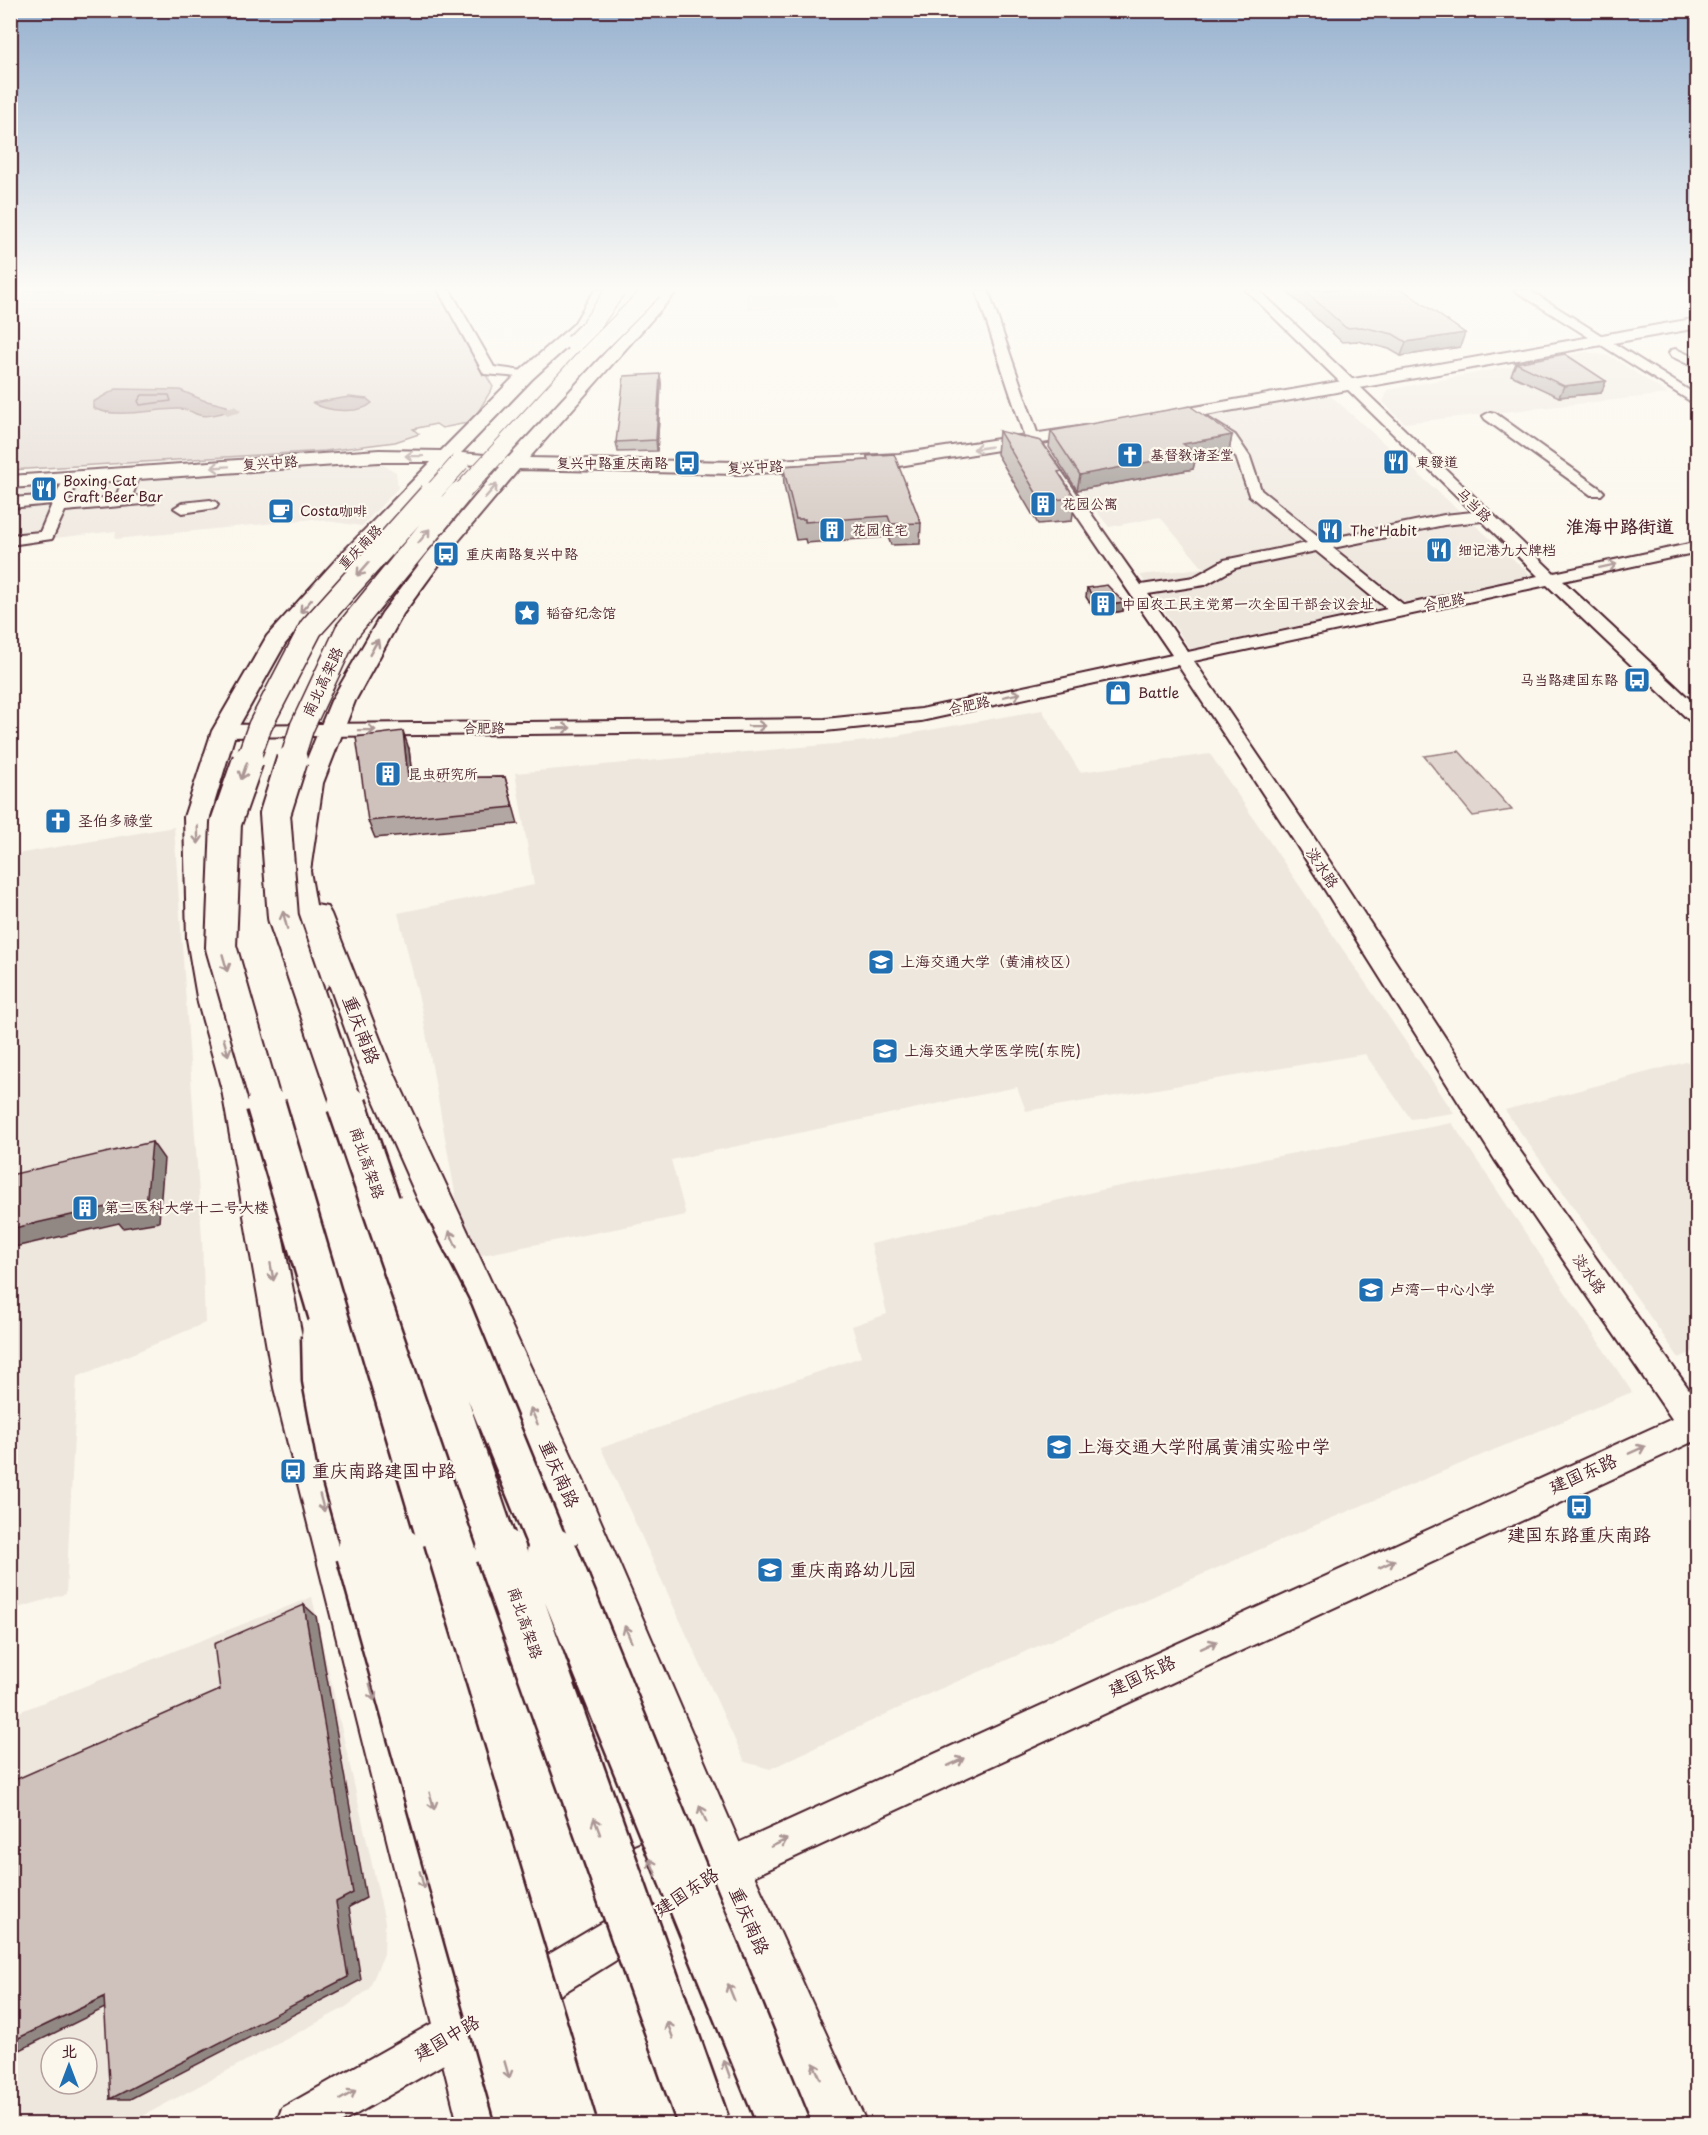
<svg xmlns="http://www.w3.org/2000/svg" width="1708" height="2135" font-family="'Playpen Sans','LXGW WenKai TC',sans-serif">
<rect width="100%" height="100%" fill="#fbf7ec"/>
<filter id="ink" filterUnits="userSpaceOnUse"><feTurbulence type="fractalNoise" baseFrequency=".0167" numOctaves="2"/><feDisplacementMap in="SourceGraphic" scale="12" xChannelSelector="R" yChannelSelector="G"/><feConvolveMatrix kernelMatrix="1 2 1 2 8 2 1 2 1" color-interpolation-filters="sRGB"/></filter>
<g filter="url(#ink)">
<path fill="#eee7de" fill-rule="evenodd" d="M 745,290 L 832,290 L 838,307 L 748,310 Z
M 1587,352 L 1612,357 L 1668,394 L 1404,423 L 1383,402 L 1388,390 Z
M 1329,394 L 1532,576 L 1190,649 L 1140,575 L 1203,568 L 1160,517 L 1109,527 L 1080,490 L 1192,469 L 1180,459 L 1231,450 L 1187,420 Z
M 376,461 L 396,472 L 398,488 L 362,526 L 313,519 L 115,539 L 116,531 L 11,543 L 11,488 Z
M 1042,710 L 1080,772 L 1210,754 L 1454,1113 L 1411,1119 L 1365,1054 L 1026,1111 L 1017,1087 L 671,1160 L 686,1215 L 467,1258 L 422,1011 L 398,913 L 534,885 L 515,773 L 868,741 Z
M 174,827 L 202,1238 L 205,1323 L 77,1377 L 66,1594 L 11,1610 L 11,855 Z
M 1697,1059 L 1697,1350 L 1679,1358 L 1505,1110 Z
M 1452,1123 L 1632,1392 L 1332,1518 L 933,1692 L 770,1769 L 745,1762 L 601,1448 L 861,1357 L 852,1326 L 887,1314 L 871,1244 L 1110,1188 Z
M 312,1597 L 385,1922 L 384,1954 L 369,1989 L 346,2007 L 128,2124 L 11,2124 L 11,1715 ZM 51,2048 L 87,2048 L 87,2084 L 51,2084 Z"/>
<path fill="#e2d7d0" stroke="#967b7e" stroke-width="1.5" d="M 11,290 L 437,290 L 493,387 L 472,422 L 442,428 L 436,424 L 413,429 L 419,434 L 395,442 L 325,451 L 11,470 Z
M 1459,751 L 1512,810 L 1473,816 L 1424,756 Z"/>
<path fill="#bfadaa" stroke="#907477" stroke-width="1.5" d="M 116,389 L 180,390 L 203,400 L 227,406 L 228,411 C 220,414 204,418 196,414 C 190,411 186,409 178,409 C 154,409 115,419 93,408 L 93,402 Z
M 349,397 L 367,399 L 372,403 C 359,415 326,411 313,403 Z"/>
<g fill="none" stroke-linecap="round" stroke-linejoin="round">
<path stroke="#79585e" stroke-width="1.5" d="M 142,395 L 169,395 L 171,401 L 140,405 L 138,401 Z"/>
<path fill="#bfadaa" fill-rule="evenodd" d="M 234,406 L 241,410 L 239,413 L 228,415 L 221,411 L 223,408 Z"/>
<defs>
<path id="minor" d="M 438,290 L 450,290 L 494,367 L 531,372 L 533,375 L 531,378 L 484,374 Z
M 976,290 L 988,290 L 1040,441 L 1141,585 L 1194,577 L 1224,560 L 1307,543 L 1249,495 L 1236,457 L 1225,441 L 1196,419 L 1203,415 L 1235,435 L 1250,457 L 1261,490 L 1323,540 L 1444,515 L 1473,512 L 1246,290 L 1259,290 L 1554,573 L 1698,542 L 1698,552 L 1563,581 L 1698,707 L 1698,724 L 1691,722 L 1547,585 L 1194,661 L 1311,833 L 1515,1144 L 1698,1402 L 1698,1444 L 1692,1442 L 717,1893 L 703,1887 L 697,1873 L 703,1859 L 1672,1419 L 1495,1160 L 1294,841 L 1178,665 L 921,721 L 825,731 L 224,737 L 217,735 L 214,731 L 217,727 L 224,725 L 825,719 L 921,709 L 1172,655 L 1026,441 ZM 1482,521 L 1538,576 L 1404,605 L 1333,548 L 1444,525 ZM 1316,551 L 1387,609 L 1188,652 L 1148,594 L 1205,585 L 1235,568 Z
M 1514,290 L 1529,290 L 1698,396 L 1698,406 Z
M 1676,349 L 1698,359 L 1698,369 L 1671,356 L 1669,353 L 1671,350 Z
M 1490,412 L 1495,413 L 1601,489 L 1604,492 L 1601,495 L 1591,495 L 1485,419 L 1483,416 Z
M 133,468 L 141,473 L 132,496 L 154,497 L 156,500 L 154,503 L 65,511 L 52,539 L 10,545 L 10,535 L 40,532 L 52,504 L 10,508 L 10,498 L 56,495 L 66,475 L 71,473 L 79,478 L 69,501 L 116,497 L 125,473 Z
M 210,500 L 216,502 L 218,505 L 216,508 L 182,513 L 174,508 L 182,503 Z
M 641,1902 L 655,1908 L 661,1922 L 655,1936 L 539,2008 L 524,2014 L 509,2008 L 503,1993 L 509,1978 L 627,1908 Z
M 469,2005 L 484,2011 L 490,2026 L 484,2041 L 339,2124 L 276,2124 L 282,2108 L 454,2011 Z"/>
<path id="major" d="M 596,290 L 613,290 L 603,300 L 586,330 L 532,379 L 461,453 L 509,457 L 663,290 L 678,290 L 529,458 L 737,462 L 899,454 L 1092,425 L 1098,426 L 1101,430 L 1098,434 L 1092,435 L 899,466 L 737,474 L 519,469 L 444,558 L 403,614 L 355,701 L 323,783 L 310,871 L 316,905 L 327,907 L 331,914 L 389,1062 L 583,1480 L 743,1851 L 867,2124 L 813,2124 L 709,1885 L 553,1504 L 357,1062 L 329,984 L 325,990 L 315,993 L 305,990 L 300,982 L 282,871 L 297,783 L 331,701 L 382,613 L 430,550 L 500,467 L 451,463 L 355,562 L 285,644 L 236,731 L 210,817 L 215,939 L 228,1003 L 254,1090 L 312,1388 L 512,2124 L 458,2124 L 274,1388 L 222,1090 L 198,1003 L 187,939 L 184,817 L 212,731 L 267,636 L 341,554 L 431,462 L 379,462 L 10,488 L 10,476 L 379,450 L 441,451 L 520,371 L 574,324 L 590,297 Z
M 1698,318 L 1698,328 L 1155,424 L 1149,423 L 1146,419 L 1149,415 L 1155,414 Z
M 456,1352 L 469,1358 L 563,1588 L 557,1603 L 542,1609 L 527,1603 L 437,1370 L 443,1358 Z
M 651,1839 L 668,1846 L 773,2124 L 719,2124 L 627,1863 L 634,1846 Z"/>
</defs>
<use href="#minor" stroke="#4a1f2b" stroke-width="4"/>
<use href="#major" stroke="#4a1f2b" stroke-width="4"/>
<use href="#minor" fill="#fbf7ec" fill-rule="evenodd"/>
<use href="#major" fill="#fbf7ec" fill-rule="evenodd"/>
<defs>
<path id="highway-bridge-far4" d="M 574,343 L 590,327 L 616,290
M 430,496 L 460,462
M 458,496 L 591,352 L 653,290"/>
<path id="highway-bridge-far3" d="M 247,762 L 260,726 L 311,628 L 431,494
M 291,762 L 302,727 L 347,631 L 459,494"/>
<path id="highway-bridge-far2" d="M 248,760 L 226,823 L 221,947 L 267,1107
M 292,760 L 275,814 L 283,917 L 348,1107"/>
<path id="highway-bridge-far1" d="M 266,1105 L 399,1555
M 347,1105 L 501,1555
M 403,1215 L 453,1313 L 552,1555
M 321,1335 L 322,1380 L 337,1462 L 363,1555"/>
<path id="highway-bridge" d="M 362,1553 L 522,2124
M 399,1553 L 571,2124
M 501,1553 L 704,2124
M 552,1553 L 784,2124"/>
</defs>
<use href="#highway-bridge-far4" stroke="#4a1f2b" stroke-width="20" stroke-linecap="butt"/>
<use href="#highway-bridge-far3" stroke="#4a1f2b" stroke-width="26" stroke-linecap="butt"/>
<use href="#highway-bridge-far2" stroke="#4a1f2b" stroke-width="34" stroke-linecap="butt"/>
<use href="#highway-bridge-far1" stroke="#4a1f2b" stroke-width="43" stroke-linecap="butt"/>
<use href="#highway-bridge" stroke="#4a1f2b" stroke-width="55" stroke-linecap="butt"/>
<use href="#highway-bridge-far4" stroke="#fbf7ec" stroke-width="18"/>
<use href="#highway-bridge-far3" stroke="#fbf7ec" stroke-width="23"/>
<use href="#highway-bridge-far2" stroke="#fbf7ec" stroke-width="30"/>
<use href="#highway-bridge-far1" stroke="#fbf7ec" stroke-width="38"/>
<use href="#highway-bridge" stroke="#fbf7ec" stroke-width="50"/>
</g>
<path fill="#b2a7a2" stroke="#4a1f2b" stroke-width="1.5" d="M 1285,290 L 1403,290 L 1460,347 L 1401,356 L 1389,349 L 1358,341 L 1342,342 Z
M 1516,363 L 1606,381 L 1601,393 L 1559,397 L 1511,375 Z
M 660,374 L 661,384 L 657,451 L 618,452 L 616,442 Z
M 999,431 L 1062,477 L 1075,498 L 1072,521 L 1038,524 L 997,454 Z
M 1051,431 L 1232,435 L 1229,451 L 1196,457 L 1193,469 L 1077,490 L 1049,447 Z
M 867,456 L 921,523 L 920,544 L 891,545 L 888,537 L 806,543 L 805,539 L 796,540 L 784,486 L 783,466 L 867,460 Z
M 1087,588 L 1124,603 L 1123,611 L 1098,615 L 1086,597 Z
M 409,749 L 412,778 L 505,777 L 518,824 L 375,838 L 368,821 Z"/>
<path fill="#918884" stroke="#4a1f2b" stroke-width="1.5" d="M 1465,333 L 1460,347 L 1401,356 L 1406,342 Z
M 660,374 L 661,384 L 657,451 L 656,440 Z
M 1606,381 L 1601,393 L 1559,397 L 1564,386 Z
M 1232,435 L 1229,451 L 1196,457 L 1193,469 L 1077,490 L 1080,475 L 1183,444 Z
M 1124,603 L 1123,611 L 1098,615 L 1100,606 Z
M 403,731 L 409,749 L 414,795 L 408,778 Z
M 152,1142 L 164,1159 L 159,1222 L 123,1228 L 119,1223 L 10,1248 L 10,1229 Z
M 304,1605 L 316,1616 L 366,1898 L 349,1907 L 361,1980 L 130,2099 L 110,2099 L 336,1902 Z
M 104,1997 L 123,1999 L 10,2055 L 10,2042 Z"/>
<path fill="#cfc2bc" stroke="#4a1f2b" stroke-width="1.5" d="M 1304,290 L 1403,290 L 1465,333 L 1406,342 L 1393,334 L 1362,327 L 1346,328 Z
M 1565,354 L 1606,381 L 1564,386 L 1516,363 Z
M 660,374 L 656,440 L 616,442 L 624,376 Z
M 1190,406 L 1232,435 L 1183,444 L 1196,453 L 1080,475 L 1051,431 Z
M 999,431 L 1041,441 L 1062,471 L 1058,472 L 1075,498 L 1041,501 Z
M 894,454 L 921,523 L 891,524 L 888,516 L 805,522 L 805,519 L 796,519 L 783,466 L 868,460 L 867,456 Z
M 1107,585 L 1124,603 L 1100,606 L 1087,588 Z
M 403,731 L 408,778 L 505,777 L 513,807 L 368,821 L 356,737 Z
M 152,1142 L 146,1206 L 110,1213 L 111,1206 L 10,1229 L 10,1175 Z
M 304,1605 L 353,1893 L 336,1902 L 348,1977 L 110,2099 L 104,1997 L 10,2042 L 10,1782 L 220,1690 L 214,1644 Z"/>
<defs><path id="oneway-shaft" d="M-6 0H5M1.5-3L5.5 0L1.5 3" fill="none" stroke-width="1.6" stroke-linecap="round" stroke-linejoin="round" transform="scale(1.5)"/></defs>
<g stroke="#ab9695">
<use href="#oneway-shaft" transform="translate(982 448) rotate(172)"/>
<use href="#oneway-shaft" transform="translate(414 456) rotate(-179)"/>
<use href="#oneway-shaft" transform="translate(220 467) rotate(176)"/>
<use href="#oneway-shaft" transform="translate(491 491) rotate(-49)"/>
<use href="#oneway-shaft" transform="translate(424 536) rotate(-51)"/>
<use href="#oneway-shaft" transform="translate(1608 566) rotate(-12)"/>
<use href="#oneway-shaft" transform="translate(363 569) rotate(131)"/>
<use href="#oneway-shaft" transform="translate(306 606) rotate(131)"/>
<use href="#oneway-shaft" transform="translate(374 647) rotate(-61)"/>
<use href="#oneway-shaft" transform="translate(1012 695) rotate(-12)"/>
<use href="#oneway-shaft" transform="translate(757 726) rotate(-1)"/>
<use href="#oneway-shaft" transform="translate(562 728) rotate(-1)"/>
<use href="#oneway-shaft" transform="translate(367 730) rotate(-1)"/>
<use href="#oneway-shaft" transform="translate(244 771) rotate(109)"/>
<use href="#oneway-shaft" transform="translate(198 835) rotate(88)"/>
<use href="#oneway-shaft" transform="translate(285 920) rotate(-104)"/>
<use href="#oneway-shaft" transform="translate(225 963) rotate(74)"/>
<use href="#oneway-shaft" transform="translate(226 1047) rotate(74)"/>
<use href="#oneway-shaft" transform="translate(453 1239) rotate(-114)"/>
<use href="#oneway-shaft" transform="translate(272 1272) rotate(80)"/>
<use href="#oneway-shaft" transform="translate(534 1416) rotate(-114)"/>
<use href="#oneway-shaft" transform="translate(1637 1450) rotate(-24)"/>
<use href="#oneway-shaft" transform="translate(322 1503) rotate(75)"/>
<use href="#oneway-shaft" transform="translate(1387 1564) rotate(-25)"/>
<use href="#oneway-shaft" transform="translate(628 1634) rotate(-113)"/>
<use href="#oneway-shaft" transform="translate(1209 1645) rotate(-25)"/>
<use href="#oneway-shaft" transform="translate(372 1692) rotate(75)"/>
<use href="#oneway-shaft" transform="translate(956 1762) rotate(-25)"/>
<use href="#oneway-shaft" transform="translate(432 1801) rotate(74)"/>
<use href="#oneway-shaft" transform="translate(703 1814) rotate(-113)"/>
<use href="#oneway-shaft" transform="translate(597 1826) rotate(-110)"/>
<use href="#oneway-shaft" transform="translate(779 1843) rotate(-25)"/>
<use href="#oneway-shaft" transform="translate(653 1867) rotate(-112)"/>
<use href="#oneway-shaft" transform="translate(422 1880) rotate(75)"/>
<use href="#oneway-shaft" transform="translate(731 1992) rotate(-112)"/>
<use href="#oneway-shaft" transform="translate(670 2030) rotate(-110)"/>
<use href="#oneway-shaft" transform="translate(727 2069) rotate(-110)"/>
<use href="#oneway-shaft" transform="translate(507 2070) rotate(74)"/>
<use href="#oneway-shaft" transform="translate(817 2071) rotate(-114)"/>
<use href="#oneway-shaft" transform="translate(348 2095) rotate(-30)"/>
</g>
</g>
<linearGradient id="sky" x2="0" y2="1"><stop stop-color="#97b1cf"/><stop offset="0.49" stop-color="#fdfbf6"/><stop offset="1" stop-color="#fdfbf6" stop-opacity="0"/></linearGradient>
<rect width="1708" height="589" fill="url(#sky)"/>
<defs>
<symbol id="church-square" viewBox="-11 -11 22 22"><rect x="-9" y="-9" width="18" height="18" rx="4" fill="#1f6fb2" stroke="#fbf7ec"/><path d="M-1.2-6h2.4v3.5h3.3v2.4h-3.3V6h-2.4V-.1h-3.3v-2.4h3.3Z" fill="#fff"/></symbol>
<symbol id="restaurant-square" viewBox="-11 -11 22 22"><rect x="-9" y="-9" width="18" height="18" rx="4" fill="#1f6fb2" stroke="#fbf7ec"/><path d="M-5-6h1v4h1v-4h1v4h1v-4h1v5L-1.5 .5V6h-2V.5L-5-1ZM5-6V6H3V1.5H1.5Q1.5-4 5-6Z" fill="#fff"/></symbol>
<symbol id="bus-square" viewBox="-11 -11 22 22"><rect x="-9" y="-9" width="18" height="18" rx="4" fill="#1f6fb2" stroke="#fbf7ec"/><path d="M-5-6H5V4H4V6H2V4H-2V6H-4V4H-5ZM-3.5-4V0h7V-4ZM-3.5 1.2v1.5H-2V1.2ZM2 1.2v1.5H3.5V1.2Z" fill="#fff"/></symbol>
<symbol id="building-square" viewBox="-11 -11 22 22"><rect x="-9" y="-9" width="18" height="18" rx="4" fill="#1f6fb2" stroke="#fbf7ec"/><path d="M-4-6H4V6H1V3H-1V6H-4ZM-2.5-4.3h1.7v1.8h-1.7ZM.8-4.3h1.7v1.8H.8ZM-2.5-1h1.7V.8h-1.7ZM.8-1h1.7V.8H.8Z" fill="#fff"/></symbol>
<symbol id="cafe-square" viewBox="-11 -11 22 22"><rect x="-9" y="-9" width="18" height="18" rx="4" fill="#1f6fb2" stroke="#fbf7ec"/><path d="M-5.5-4.5H6V0H3Q3 3.5 0 3.5H-2.5Q-5.5 3.5-5.5 0ZM3-3.2v2h1.7v-2ZM-6 4.5H4V6H-6Z" fill="#fff"/></symbol>
<symbol id="sight-square" viewBox="-11 -11 22 22"><rect x="-9" y="-9" width="18" height="18" rx="4" fill="#1f6fb2" stroke="#fbf7ec"/><path d="M0-6L1.8-2.2L6-1.7L2.9 1.2L3.7 5.4L0 3.3L-3.7 5.4L-2.9 1.2L-6-1.7L-1.8-2.2Z" fill="#fff"/></symbol>
<symbol id="shop-square" viewBox="-11 -11 22 22"><rect x="-9" y="-9" width="18" height="18" rx="4" fill="#1f6fb2" stroke="#fbf7ec"/><path d="M-5-2.5h2.3a2.7 3.5 0 0 1 5.4 0H5L5.5 6h-11ZM-1.5-2.5h3a1.5 2.3 0 0 0-3 0Z" fill="#fff"/></symbol>
<symbol id="university-square" viewBox="-11 -11 22 22"><rect x="-9" y="-9" width="18" height="18" rx="4" fill="#1f6fb2" stroke="#fbf7ec"/><path d="M0-5L7-2L0 1L-7-2ZM-4 1L0 2.5L4 1V4Q0 6-4 4Z" fill="#fff"/></symbol>
<symbol id="school-square" viewBox="-11 -11 22 22"><rect x="-9" y="-9" width="18" height="18" rx="4" fill="#1f6fb2" stroke="#fbf7ec"/><path d="M0-5L7-2L0 1L-7-2ZM-4 1L0 2.5L4 1V4Q0 6-4 4Z" fill="#fff"/></symbol>
</defs>
<g fill-rule="evenodd">
<use href="#church-square" x="1115" y="440" width="30" height="30"/>
<use href="#restaurant-square" x="1381" y="447" width="30" height="30"/>
<use href="#bus-square" x="672" y="448" width="30" height="30"/>
<use href="#restaurant-square" x="29" y="474" width="30" height="30"/>
<use href="#building-square" x="1028" y="489" width="30" height="30"/>
<use href="#cafe-square" x="266" y="496" width="30" height="30"/>
<use href="#building-square" x="817" y="515" width="30" height="30"/>
<use href="#restaurant-square" x="1315" y="516" width="30" height="30"/>
<use href="#restaurant-square" x="1424" y="535" width="30" height="30"/>
<use href="#bus-square" x="431" y="539" width="30" height="30"/>
<use href="#building-square" x="1088" y="589" width="30" height="30"/>
<use href="#sight-square" x="512" y="598" width="30" height="30"/>
<use href="#bus-square" x="1622" y="665" width="30" height="30"/>
<use href="#shop-square" x="1103" y="678" width="30" height="30"/>
<use href="#building-square" x="373" y="759" width="30" height="30"/>
<use href="#church-square" x="43" y="806" width="30" height="30"/>
<use href="#university-square" x="866" y="947" width="30" height="30"/>
<use href="#school-square" x="870" y="1036" width="30" height="30"/>
<use href="#building-square" x="70" y="1193" width="30" height="30"/>
<use href="#school-square" x="1356" y="1275" width="30" height="30"/>
<use href="#school-square" x="1044" y="1432" width="30" height="30"/>
<use href="#bus-square" x="278" y="1456" width="30" height="30"/>
<use href="#bus-square" x="1564" y="1492" width="30" height="30"/>
<use href="#school-square" x="755" y="1555" width="30" height="30"/>
</g>
<g text-anchor="middle" stroke-width="4.5" stroke-linejoin="round" paint-order="stroke">
<g font-size="14" fill="#4a1f2b" stroke="#fbf7ec" text-anchor="start">
<text x="1150" y="460">基督教诸圣堂</text>
<text x="1416" y="467">東發道</text>
<text x="668" y="468" text-anchor="end">复兴中路重庆南路</text>
<text x="63" y="486">Boxing Cat<tspan x="63" dy="16">Craft Beer Bar</tspan></text>
<text x="1062" y="509">花园公寓</text>
<text x="300" y="516">Costa咖啡</text>
<text x="852" y="535">花园住宅</text>
<text x="1350" y="536">The Habit</text>
<text x="1458" y="555">细记港九大牌档</text>
<text x="466" y="559">重庆南路复兴中路</text>
<text x="1122" y="609">中国农工民主党第一次全国干部会议会址</text>
<text x="546" y="618">韬奋纪念馆</text>
<text x="1618" y="685" text-anchor="end">马当路建国东路</text>
<text x="1138" y="698">Battle</text>
<text x="408" y="779">昆虫研究所</text>
</g>
<g font-size="14" fill="#4a1f2b" stroke="#fbf7ec">
<text transform="translate(270 463) rotate(-4)" y="5">复兴中路</text>
<text transform="translate(755 467) rotate(-2)" y="5">复兴中路</text>
<text transform="translate(1474 505) rotate(44)" y="5">马当路</text>
<text transform="translate(360 547) rotate(-46)" y="5">重庆南路</text>
<text transform="translate(1444 602) rotate(-12)" y="5">合肥路</text>
<text transform="translate(969 705) rotate(-12)" y="5">合肥路</text>
<text transform="translate(484 728) rotate(-1)" y="5">合肥路</text>
</g>
<g font-size="15" fill="#4a1f2b" stroke="#fbf7ec">
<text transform="translate(323 682) rotate(-65)" y="5">南北高架路</text>
<text transform="translate(1322 868) rotate(57)" y="5">淡水路</text>
<text transform="translate(367 1163) rotate(71)" y="5">南北高架路</text>
<text transform="translate(1589 1274) rotate(55)" y="5">淡水路</text>
<text transform="translate(525 1623) rotate(71)" y="5">南北高架路</text>
</g>
<g font-size="15" fill="#4a1f2b" stroke="#fbf7ec" text-anchor="start">
<text x="78" y="826">圣伯多禄堂</text>
<text x="900" y="967">上海交通大学（黄浦校区）</text>
<text x="904" y="1056">上海交通大学医学院(东院)</text>
<text x="104" y="1213">第二医科大学十二号大楼</text>
<text x="1390" y="1295">卢湾一中心小学</text>
</g>
<g font-size="18" font-weight="bold" fill="#4a1f2b" stroke="#fbf7ec">
<text x="1620" y="533">淮海中路街道</text>
</g>
<g font-size="18" fill="#4a1f2b" stroke="#fbf7ec">
<text transform="translate(361 1030) rotate(69)" y="6">重庆南路</text>
<text transform="translate(559 1474) rotate(66)" y="6">重庆南路</text>
<text transform="translate(1583 1474) rotate(-24)" y="6">建国东路</text>
<text transform="translate(1142 1676) rotate(-25)" y="6">建国东路</text>
<text transform="translate(687 1892) rotate(-33)" y="6">建国东路</text>
<text transform="translate(749 1921) rotate(66)" y="6">重庆南路</text>
<text transform="translate(447 2038) rotate(-30)" y="6">建国中路</text>
</g>
<g font-size="18" fill="#4a1f2b" stroke="#fbf7ec" text-anchor="start">
<text x="1078" y="1453">上海交通大学附属黄浦实验中学</text>
<text x="312" y="1477">重庆南路建国中路</text>
<text x="1579" y="1541" text-anchor="middle">建国东路重庆南路</text>
<text x="790" y="1576">重庆南路幼儿园</text>
</g>
</g>
<rect width="1708" height="2135" fill="none" stroke="#fbf7ec" stroke-width="36"/>
<rect x="18" y="18" width="1672" height="2099" fill="none" stroke="#4a1f2b" stroke-width="2" filter="url(#ink)"/>
<g transform="translate(69 2066)"><circle r="28" fill="#fbf7ec" stroke="#b4a19f" stroke-width="1.5"/>
<path d="M0-4.5L10 22L0 15L-10 22Z" fill="#1f6fb2"/>
<text y="-9" font-size="16" font-weight="bold" text-anchor="middle" fill="#4a1f2b">北</text>
</g>
</svg>
